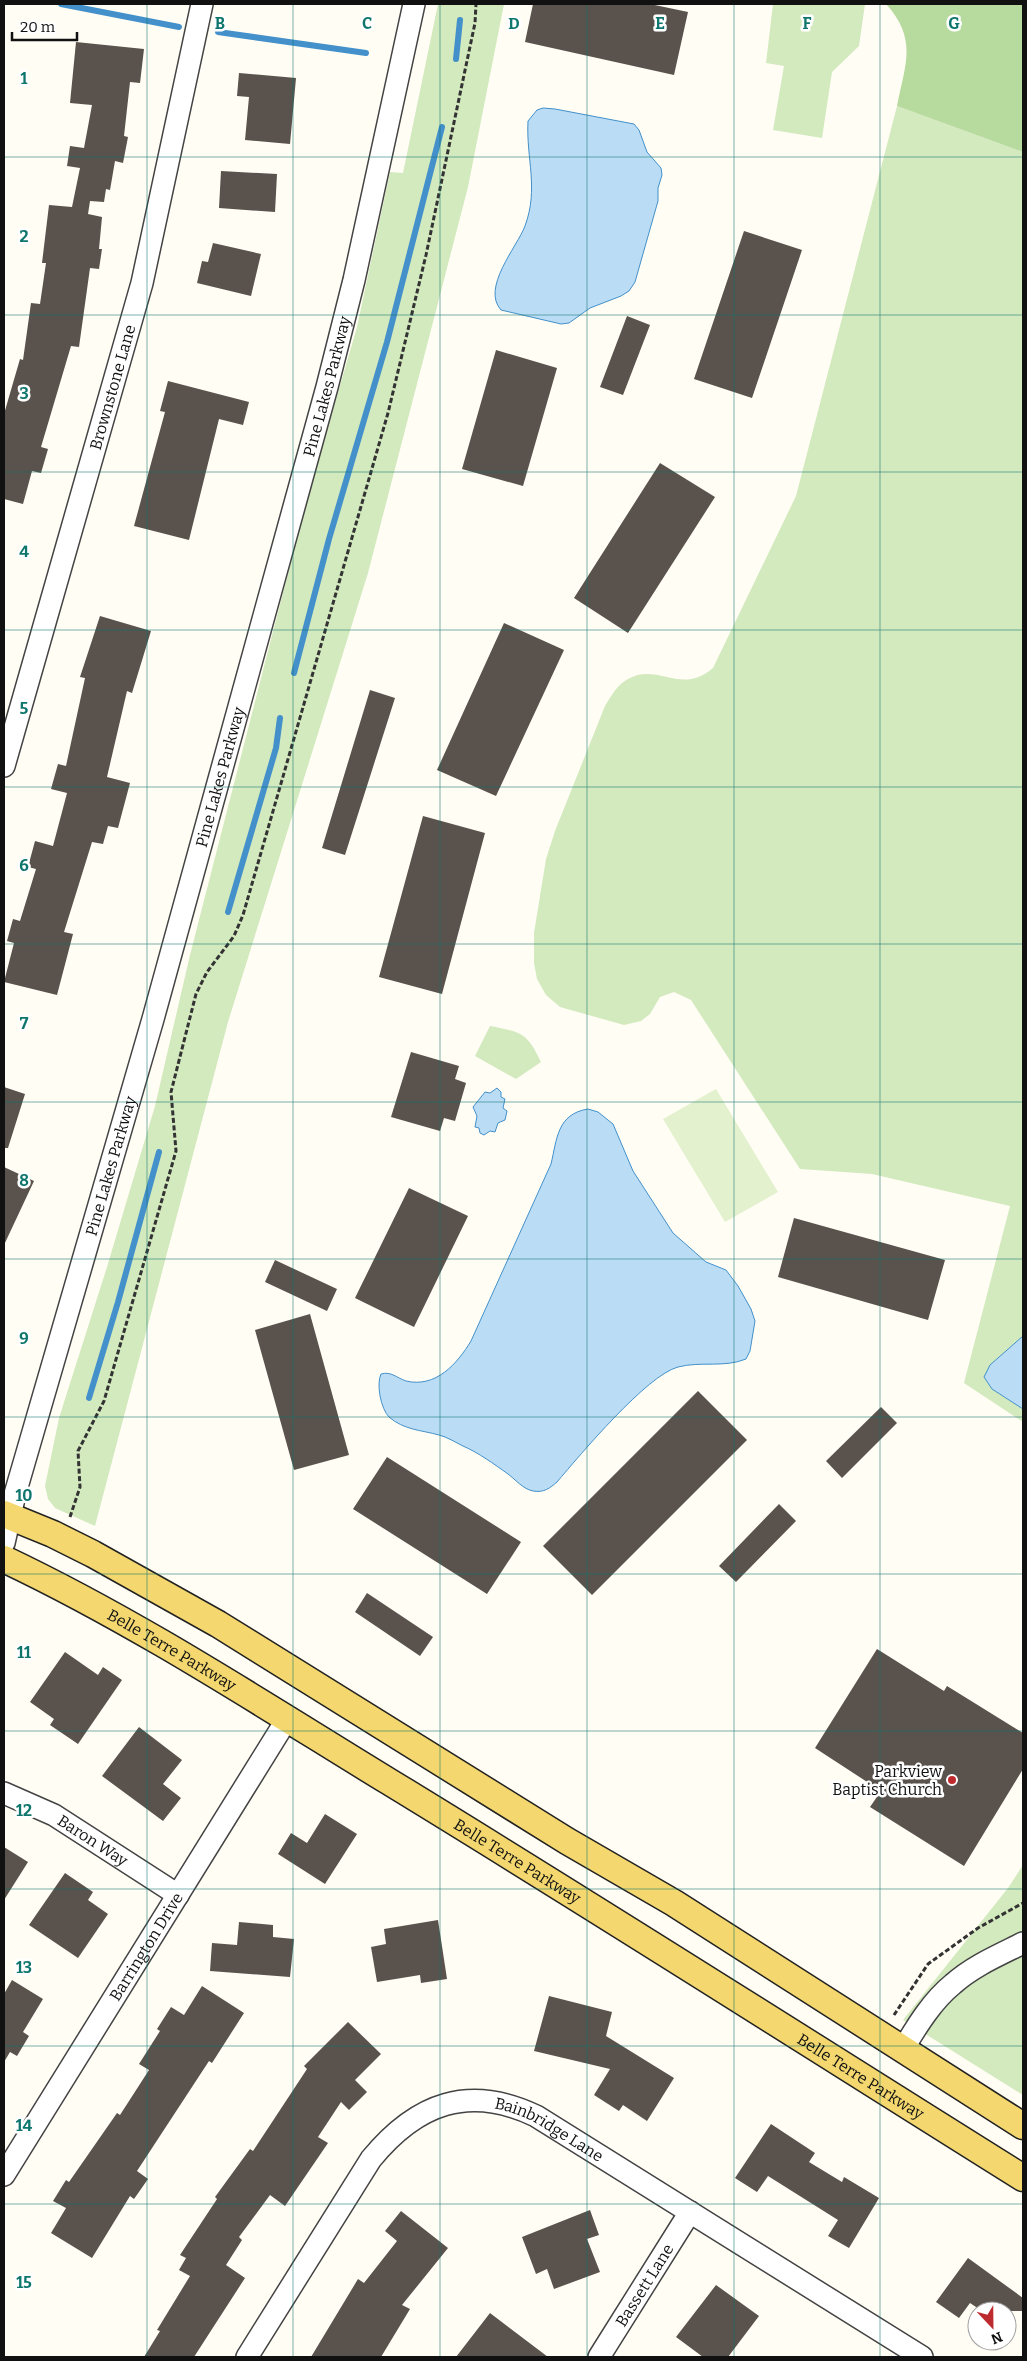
<svg xmlns="http://www.w3.org/2000/svg" width="1027" height="2361" font-family="Bitter,serif">
<rect width="100%" height="100%" fill="#fffdf4"/>
<path fill="#d3e9be" d="M 438,4 L 504,4 L 468,187 L 368,573 L 228,1022 L 95,1526 L 55,1508 L 48,1499 L 45,1486 L 59,1418 L 107,1267 L 155,1106 L 190,955 L 306,503 L 357,327 L 390,172 L 403,173 Z
M 773,4 L 865,4 L 859,46 L 832,72 L 822,138 L 773,130 L 784,66 L 766,63 Z
M 897,106 L 1023,152 L 1023,1336 L 990,1365 L 992,1389 L 1023,1409 L 1023,1422 L 964,1383 L 1010,1206 L 872,1174 L 800,1169 L 691,1000 L 674,992 L 660,997 L 650,1014 L 641,1021 L 624,1025 L 560,1007 L 546,995 L 537,979 L 534,963 L 534,933 L 546,859 L 555,831 L 605,706 C 611,696 617,685 628,679 C 658,662 681,696 713,668 L 796,496 Z
M 490,1026 C 521,1032 527,1032 541,1062 L 516,1079 L 475,1056 Z
M 1023,1865 L 1023,2095 L 903,2020 L 1008,1888 Z"/>
<path fill="#b7da9e" d="M 886,4 L 1023,4 L 1023,152 L 897,106 C 905,65 918,39 886,4 Z"/>
<path fill="#e4f1cf" d="M 716,1089 L 778,1192 L 725,1222 L 663,1119 Z"/>
<path fill="#baddf5" stroke="#4390ca" d="M 543,108 L 555,109 L 634,124 L 639,130 L 647,152 L 661,168 L 662,175 L 658,188 L 658,201 L 635,282 L 629,291 L 621,296 L 590,308 L 569,323 L 561,324 L 501,310 C 481,288 517,247 525,226 C 539,188 526,159 528,121 L 537,110 Z
M 497,1088 L 501,1092 L 501,1097 L 505,1099 L 503,1108 L 507,1111 L 505,1120 L 498,1123 L 495,1132 L 490,1131 L 484,1135 L 480,1133 L 479,1128 L 475,1127 L 477,1116 L 473,1107 L 485,1092 L 490,1093 Z
M 588,1109 L 598,1112 L 613,1124 L 633,1171 L 673,1233 L 706,1262 L 726,1270 L 738,1286 L 751,1309 L 755,1321 L 750,1351 L 746,1359 C 724,1368 701,1361 678,1367 C 647,1375 580,1455 557,1482 C 550,1488 544,1493 533,1491 C 523,1489 516,1480 508,1474 C 494,1464 479,1453 463,1446 C 455,1442 447,1437 439,1435 C 421,1430 404,1430 389,1417 C 381,1409 376,1384 381,1374 C 391,1371 397,1378 406,1381 C 436,1388 457,1364 471,1341 L 551,1164 C 557,1139 557,1114 588,1109 Z
M 1023,1336 L 1023,1409 L 992,1389 L 984,1377 L 990,1365 Z"/>
<g fill="none" stroke-linecap="round" stroke-linejoin="round">
<path stroke="#4390ca" stroke-width="6" d="M 61,4 L 179,27
M 218,32 L 366,53
M 456,59 L 460,20
M 294,673 L 329,539 L 387,342 L 442,127
M 228,912 L 276,748 L 280,718
M 89,1398 L 118,1302 L 159,1152"/>
</g>
<path fill="#59524d" d="M 533,4 L 650,4 L 688,12 L 674,75 L 525,42 Z
M 76,42 L 144,49 L 140,83 L 130,82 L 124,136 L 128,137 L 123,163 L 115,161 L 110,190 L 106,189 L 104,202 L 90,201 L 88,214 L 102,217 L 99,249 L 102,249 L 99,269 L 90,268 L 79,347 L 71,346 L 41,447 L 48,449 L 41,473 L 32,471 L 23,504 L 4,499 L 4,414 L 20,359 L 23,360 L 31,303 L 40,304 L 46,263 L 42,263 L 49,205 L 72,207 L 80,168 L 67,166 L 70,146 L 84,148 L 92,105 L 70,103 Z
M 239,73 L 296,78 L 290,144 L 245,140 L 249,97 L 237,96 Z
M 221,171 L 277,174 L 275,212 L 219,208 Z
M 744,231 L 802,250 L 752,398 L 694,379 Z
M 213,243 L 261,254 L 251,296 L 197,283 L 202,261 L 208,262 Z
M 627,316 L 650,325 L 623,395 L 600,387 Z
M 496,350 L 557,368 L 523,486 L 462,469 Z
M 168,381 L 249,402 L 243,425 L 219,419 L 189,540 L 134,526 L 165,412 L 160,411 Z
M 660,463 L 715,497 L 628,633 L 574,598 Z
M 100,616 L 151,631 L 132,693 L 127,691 L 107,777 L 130,783 L 118,828 L 108,826 L 103,844 L 92,842 L 64,932 L 73,934 L 57,995 L 4,982 L 14,943 L 7,941 L 13,919 L 20,921 L 36,869 L 28,867 L 35,841 L 53,846 L 67,793 L 51,789 L 58,764 L 66,766 L 85,678 L 80,677 Z
M 504,623 L 564,650 L 496,796 L 437,770 Z
M 370,690 L 395,698 L 345,855 L 322,848 Z
M 423,816 L 485,833 L 442,994 L 379,977 Z
M 411,1052 L 459,1066 L 455,1079 L 466,1083 L 455,1121 L 444,1118 L 440,1131 L 391,1117 Z
M 4,1087 L 25,1094 L 8,1148 L 4,1148 Z
M 4,1167 L 34,1181 L 4,1245 Z
M 409,1188 L 468,1216 L 414,1327 L 355,1298 Z
M 794,1218 L 945,1260 L 928,1320 L 778,1277 Z
M 275,1260 L 337,1289 L 327,1311 L 265,1282 Z
M 310,1314 L 349,1455 L 294,1470 L 255,1330 Z
M 698,1391 L 747,1440 L 592,1595 L 543,1546 Z
M 881,1407 L 897,1423 L 842,1478 L 826,1461 Z
M 387,1457 L 521,1542 L 487,1594 L 353,1509 Z
M 779,1504 L 796,1521 L 736,1582 L 719,1566 Z
M 367,1593 L 433,1637 L 420,1656 L 355,1612 Z
M 877,1649 L 944,1691 L 947,1686 L 1023,1733 L 1023,1769 L 964,1866 L 870,1807 L 881,1791 L 815,1748 Z
M 65,1652 L 98,1675 L 103,1667 L 122,1680 L 78,1744 L 50,1725 L 54,1719 L 30,1702 Z
M 139,1727 L 182,1760 L 163,1784 L 181,1798 L 163,1821 L 102,1776 Z
M 325,1814 L 357,1834 L 325,1884 L 278,1854 L 291,1833 L 307,1843 Z
M 4,1847 L 28,1862 L 4,1900 Z
M 65,1873 L 93,1892 L 88,1900 L 108,1914 L 78,1958 L 29,1925 Z
M 438,1920 L 447,1979 L 421,1983 L 420,1975 L 377,1982 L 371,1947 L 386,1944 L 384,1929 Z
M 239,1922 L 273,1925 L 273,1937 L 294,1939 L 290,1977 L 210,1971 L 212,1943 L 237,1945 Z
M 12,1980 L 43,1999 L 23,2032 L 29,2036 L 17,2056 L 10,2052 L 4,2062 L 4,1994 Z
M 202,1986 L 244,2013 L 212,2063 L 209,2061 L 137,2171 L 148,2179 L 134,2199 L 130,2196 L 92,2258 L 51,2233 L 66,2208 L 53,2201 L 66,2180 L 69,2182 L 117,2113 L 120,2115 L 149,2070 L 139,2064 L 160,2031 L 157,2029 L 171,2007 L 184,2015 Z
M 549,1996 L 612,2012 L 606,2036 L 674,2078 L 647,2121 L 623,2105 L 619,2111 L 594,2095 L 610,2069 L 534,2051 Z
M 348,2022 L 381,2054 L 355,2080 L 367,2092 L 349,2110 L 341,2102 L 318,2137 L 328,2143 L 285,2206 L 270,2195 L 239,2237 L 242,2240 L 226,2265 L 245,2278 L 194,2357 L 144,2357 L 160,2331 L 157,2330 L 190,2276 L 179,2270 L 186,2258 L 180,2255 L 217,2199 L 215,2197 L 250,2149 L 253,2151 L 307,2069 L 304,2066 Z
M 771,2124 L 815,2153 L 809,2162 L 842,2182 L 844,2177 L 879,2198 L 849,2248 L 828,2236 L 838,2220 L 768,2176 L 757,2192 L 735,2178 Z
M 590,2210 L 599,2235 L 587,2239 L 600,2272 L 554,2289 L 547,2269 L 536,2274 L 522,2237 Z
M 401,2211 L 448,2248 L 402,2305 L 410,2309 L 381,2357 L 311,2357 L 358,2279 L 364,2283 L 397,2241 L 385,2231 Z
M 968,2258 L 1023,2298 L 1023,2311 L 982,2311 L 970,2303 L 959,2318 L 936,2302 Z
M 716,2285 L 759,2316 L 728,2357 L 703,2357 L 676,2337 Z
M 490,2313 L 548,2357 L 456,2357 Z"/>
<g fill="none" stroke-linecap="round" stroke-linejoin="round">
<defs>
<g id="minor">
<path id="s1" d="M 4,766 L 142,283 L 202,4"/>
<path id="s2" d="M 4,1543 L 15,1494 L 153,1019 L 327,387 L 354,280 L 414,4"/>
<path id="s3" d="M 4,1793 L 54,1815 L 178,1895"/>
<path d="M 903,2049 C 917,2026 932,2001 953,1984 C 973,1966 999,1955 1023,1943"/>
<path id="s4" d="M 4,2175 L 287,1719"/>
<path id="s5" d="M 247,2357 L 371,2159 C 417,2103 469,2084 536,2116 L 922,2357"/>
<path id="s6" d="M 599,2357 L 690,2212"/>
</g>
<g id="major">
<path d="M 4,1514 L 53,1534 L 93,1554 L 218,1624 L 567,1841 L 674,1903 L 1023,2126"/>
<path id="s7" d="M 4,1559 C 137,1622 262,1704 388,1781 C 601,1911 812,2046 1023,2178"/>
</g>
</defs>
<use href="#minor" stroke="#444" stroke-width="24"/>
<use href="#major" stroke="#222" stroke-width="29"/>
<path stroke="#333" stroke-width="3" stroke-dasharray="5 2.5" stroke-linecap="butt" d="M 70,1517 L 80,1487 L 78,1451 L 104,1401 L 176,1151 L 171,1092 L 196,994 L 207,972 L 234,936 L 243,915 L 388,413 L 426,255 L 475,23 L 476,4
M 894,2015 L 928,1964 L 978,1928 L 1023,1903"/>
<use href="#minor" stroke="#fff" stroke-width="21"/>
<use href="#major" stroke="#f4d86f" stroke-width="26"/>
</g>
<path fill="none" stroke="#0f766e" stroke-width="1" stroke-opacity="0.55" d="M 147,4 L 147,2357M 293,4 L 293,2357M 440,4 L 440,2357M 587,4 L 587,2357M 734,4 L 734,2357M 880,4 L 880,2357M 4,157 L 1023,157M 4,315 L 1023,315M 4,472 L 1023,472M 4,630 L 1023,630M 4,787 L 1023,787M 4,944 L 1023,944M 4,1102 L 1023,1102M 4,1259 L 1023,1259M 4,1417 L 1023,1417M 4,1574 L 1023,1574M 4,1731 L 1023,1731M 4,1889 L 1023,1889M 4,2046 L 1023,2046M 4,2204 L 1023,2204"/>
<circle fill="#be2b2e" stroke="#fff" stroke-width="2" cx="952" cy="1780" r="5"/>
<g text-anchor="middle" stroke-width="5" stroke-linejoin="round" paint-order="stroke">
<g font-size="16" fill="#111" stroke="#fff">
<text dy="6" stroke="none"><textPath href="#s2" startOffset="1201">Pine Lakes Parkway</textPath></text>
<text dy="6" stroke="none"><textPath href="#s1" startOffset="394">Brownstone Lane</textPath></text>
<text dy="6" stroke="none"><textPath href="#s2" startOffset="796">Pine Lakes Parkway</textPath></text>
<text dy="6" stroke="none"><textPath href="#s2" startOffset="392">Pine Lakes Parkway</textPath></text>
<text dy="6" stroke="none"><textPath href="#s7" startOffset="191">Belle Terre Parkway</textPath></text>
<text dy="6" stroke="none"><textPath href="#s3" startOffset="101">Baron Way</textPath></text>
<text dy="6" stroke="none"><textPath href="#s7" startOffset="596">Belle Terre Parkway</textPath></text>
<text dy="6" stroke="none"><textPath href="#s4" startOffset="269">Barrington Drive</textPath></text>
<text dy="6" stroke="none"><textPath href="#s7" startOffset="1001">Belle Terre Parkway</textPath></text>
<text dy="6" stroke="none"><textPath href="#s5" startOffset="438">Bainbridge Lane</textPath></text>
<text dy="6" stroke="none"><textPath href="#s6" startOffset="85">Bassett Lane</textPath></text>
</g>
<g font-size="16" fill="#111" stroke="#fff" text-anchor="end">
<text x="942" y="1777">Parkview<tspan x="942" dy="18">Baptist Church</tspan></text>
</g>
</g>
<g font-size="16" text-anchor="middle" font-weight="bold" fill="#0f766e" stroke="#fff" stroke-width="5" stroke-linejoin="round" paint-order="stroke">
<text x="220" y="29">B</text>
<text x="367" y="29">C</text>
<text x="514" y="29">D</text>
<text x="660" y="29">E</text>
<text x="807" y="29">F</text>
<text x="954" y="29">G</text>
<text x="24" y="84">1</text>
<text x="24" y="242">2</text>
<text x="24" y="399">3</text>
<text x="24" y="557">4</text>
<text x="24" y="714">5</text>
<text x="24" y="871">6</text>
<text x="24" y="1029">7</text>
<text x="24" y="1186">8</text>
<text x="24" y="1344">9</text>
<text x="24" y="1501">10</text>
<text x="24" y="1658">11</text>
<text x="24" y="1816">12</text>
<text x="24" y="1973">13</text>
<text x="24" y="2131">14</text>
<text x="24" y="2288">15</text>
</g>
<rect width="1027" height="2361" fill="none" stroke="#111111" stroke-width="10"/>
<g transform="translate(992 2326) rotate(158)"><circle r="24" fill="#ffffff" stroke="#a0a0a0"/>
<path d="M0-4L9 19L0 12L-9 19Z" fill="#be2b2e"/>
<text y="-8" font-size="14" font-weight="bold" text-anchor="middle" fill="#111111">N</text>
</g>
<path d="M12 32v8h65v-8" fill="none" stroke="#111111" stroke-width="2.5"/>
<text x="20" y="32" font-size="15" fill="#111111" stroke="#ffffff" stroke-width="4" paint-order="stroke">20 m</text>
</svg>
